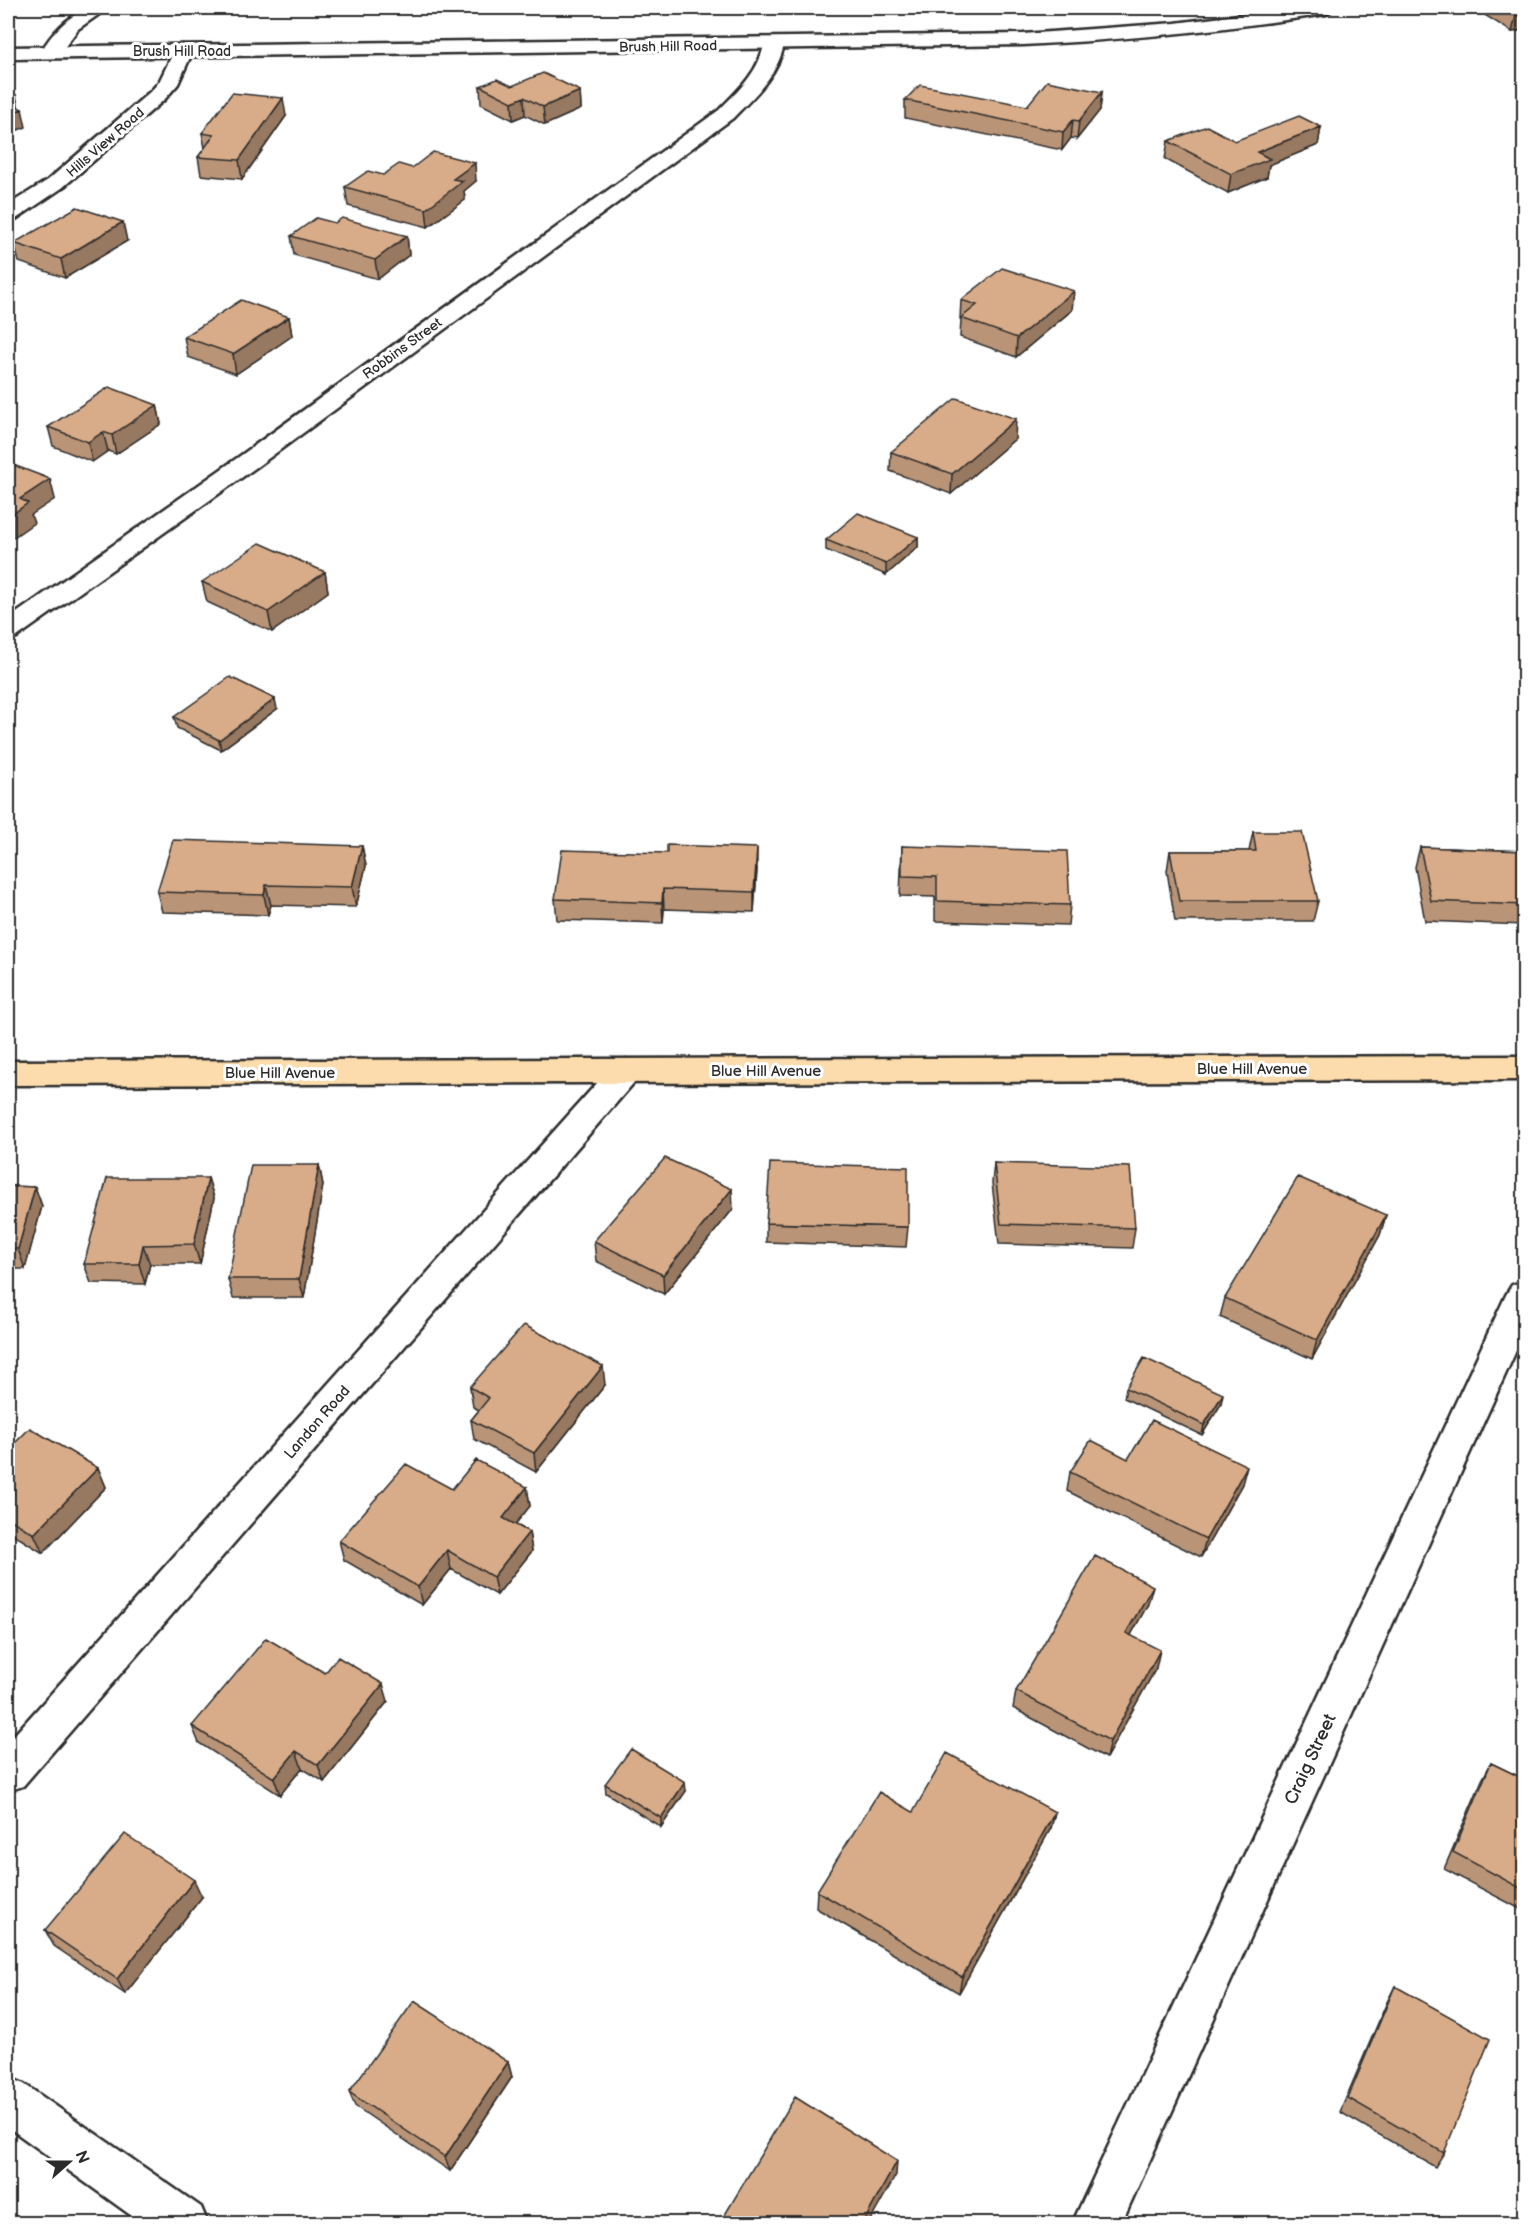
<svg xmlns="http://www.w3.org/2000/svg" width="1532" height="2231" font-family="'Balsamiq Sans',sans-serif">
<rect width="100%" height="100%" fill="#fff"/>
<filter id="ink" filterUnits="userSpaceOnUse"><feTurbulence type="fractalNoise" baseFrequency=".0167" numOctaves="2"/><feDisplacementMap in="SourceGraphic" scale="12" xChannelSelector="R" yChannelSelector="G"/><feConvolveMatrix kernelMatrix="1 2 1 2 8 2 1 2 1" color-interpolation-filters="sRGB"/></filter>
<g filter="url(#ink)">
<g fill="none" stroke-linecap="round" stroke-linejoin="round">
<defs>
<path id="street" d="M 86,8 L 108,8 L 78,29 L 58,56 L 44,56 L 41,52 C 52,32 66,19 86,8 Z
M 774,39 L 784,45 C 777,76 754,96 733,118 L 258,466 L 17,637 L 8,639 L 8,619 L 240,456 L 719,110 C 739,90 758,73 764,45 Z
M 183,45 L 193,51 L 178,84 L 165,99 L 62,188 L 16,219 L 8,220 L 8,205 L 48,180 L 151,91 L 159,82 L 176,47 Z
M 626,1059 L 637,1063 L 642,1071 L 637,1079 L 23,1786 L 8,1791 L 8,1742 L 615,1063 Z
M 1524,1281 L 1524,1333 L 1121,2224 L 1072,2224 L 1506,1295 L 1512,1285 Z
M 8,2077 L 24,2084 L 201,2207 L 208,2224 L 143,2224 L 8,2127 Z"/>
<path id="secondary" d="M 1294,8 L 1335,8 L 1326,14 C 1225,30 1125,40 1023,45 L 8,59 L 8,47 L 1023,34 L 1175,23 Z"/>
<path id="highway" d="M 1524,1056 L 1524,1080 L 8,1085 L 8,1061 Z"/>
</defs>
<use href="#street" stroke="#2b2b2b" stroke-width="5"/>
<use href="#secondary" stroke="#2b2b2b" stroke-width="5"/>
<use href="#highway" stroke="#2b2b2b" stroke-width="5"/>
<use href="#street" fill="#fff" fill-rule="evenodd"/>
<use href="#secondary" fill="#fff" fill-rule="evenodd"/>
<use href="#highway" fill="#fcdcac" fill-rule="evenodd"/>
</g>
<path fill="#ba9476" stroke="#2b2b2b" stroke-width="1.5" d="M 421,8 L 447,8 L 437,14 L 422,10 Z
M 1484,8 L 1524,8 L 1524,30 L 1512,32 L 1483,14 Z
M 480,86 L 512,86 L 580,91 L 581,109 L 545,125 L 525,115 L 513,120 L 481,104 Z
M 1102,92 L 1100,110 L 1077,139 L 1071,138 L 1062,150 L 905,118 L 905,100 L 1027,106 Z
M 286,116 L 242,179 L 201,175 L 198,157 L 205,148 L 202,133 Z
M 1321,127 L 1318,145 L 1269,165 L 1267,177 L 1228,193 L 1165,159 L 1168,141 L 1235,141 Z
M 412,168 L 476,181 L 464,191 L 465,200 L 428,227 L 348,206 L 345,187 L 383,175 Z
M 335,223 L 407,236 L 409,255 L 378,279 L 294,255 L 291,236 Z
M 127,241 L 65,278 L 19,262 L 14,243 Z
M 961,300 L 1072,310 L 1016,357 L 960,337 L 961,320 L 960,319 Z
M 289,317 L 292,336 L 236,374 L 188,357 L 184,337 Z
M 157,405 L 161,424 L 116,454 L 108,451 L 92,462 L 53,446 L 48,427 Z
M 1015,439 L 951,494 L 890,471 L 891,452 Z
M 918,537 L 918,547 L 886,575 L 826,550 L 826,540 Z
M 325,572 L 328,592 L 272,632 L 207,602 L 202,582 Z
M 277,709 L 221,750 L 177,728 L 174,717 Z
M 1253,832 L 1318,901 L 1313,921 L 1175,921 L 1167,871 L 1170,851 L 1249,851 Z
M 362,846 L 366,866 L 356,907 L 271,905 L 268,915 L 162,912 L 157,892 Z
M 902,846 L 1070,905 L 1068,925 L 935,921 L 935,897 L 900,896 Z
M 1420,847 L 1524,851 L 1524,925 L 1425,921 L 1415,867 Z
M 757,869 L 754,912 L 664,909 L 663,923 L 557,920 L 555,899 Z
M 994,1163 L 1135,1228 L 1132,1248 L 999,1244 L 992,1183 Z
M 319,1165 L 323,1185 L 304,1298 L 233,1298 L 228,1279 Z
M 208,1178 L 214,1198 L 200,1264 L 150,1264 L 145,1284 L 91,1283 L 84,1264 Z
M 8,1186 L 35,1187 L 42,1206 L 25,1269 L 8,1269 Z
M 733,1209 L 664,1294 L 596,1261 L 594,1241 Z
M 1386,1215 L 1380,1235 L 1312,1359 L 1220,1317 L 1225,1298 Z
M 766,1223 L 908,1227 L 906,1247 L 766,1242 Z
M 605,1385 L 536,1472 L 474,1439 L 471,1420 L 479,1410 L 473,1407 L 470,1387 Z
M 1126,1388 L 1221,1404 L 1202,1435 L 1124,1398 Z
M 8,1450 L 98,1468 L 106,1487 L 43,1553 L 8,1531 Z
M 1128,1459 L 1242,1484 L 1201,1557 L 1067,1491 L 1070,1472 Z
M 527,1487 L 530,1506 L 515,1524 L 529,1532 L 532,1551 L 497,1595 L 451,1569 L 422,1605 L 344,1560 L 339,1541 L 452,1489 Z
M 1148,1604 L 1131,1635 L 1156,1668 L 1106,1758 L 1013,1708 L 1016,1691 Z
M 325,1673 L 388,1701 L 324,1782 L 302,1768 L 280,1795 L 199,1743 L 192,1726 Z
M 1491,1763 L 1524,1779 L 1524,1911 L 1444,1869 L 1482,1780 Z
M 605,1784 L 686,1791 L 661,1827 L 606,1793 Z
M 913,1812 L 1055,1812 L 1051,1828 L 959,1993 L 816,1908 L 817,1891 Z
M 202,1897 L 125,1994 L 54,1946 L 45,1930 Z
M 1395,1986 L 1444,2153 L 1435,2167 L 1340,2112 L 1387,2002 Z
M 508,2062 L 512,2077 L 450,2171 L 355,2106 L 349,2092 Z"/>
<path fill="#977860" stroke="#2b2b2b" stroke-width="1.5" d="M 437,8 L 447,8 L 437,14 Z
M 1524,13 L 1524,30 L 1512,32 L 1516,15 Z
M 580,91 L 581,109 L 545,125 L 543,107 Z
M 1102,92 L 1100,110 L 1077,139 L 1079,121 Z
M 16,95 L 19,110 L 22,109 L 26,127 L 8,134 L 8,98 Z
M 524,97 L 525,115 L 513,120 L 512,102 Z
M 283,98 L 286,116 L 242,179 L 239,160 Z
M 1073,120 L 1071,138 L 1062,150 L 1063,132 Z
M 1321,127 L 1318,145 L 1269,165 L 1267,177 L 1228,193 L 1231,174 L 1257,152 Z
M 475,163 L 476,181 L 464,191 L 465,200 L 428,227 L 426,209 L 453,179 Z
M 123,222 L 127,241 L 65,278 L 61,259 Z
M 407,236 L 409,255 L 378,279 L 375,260 Z
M 1074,291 L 1072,310 L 1016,357 L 1017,338 Z
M 8,304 L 10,314 L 8,315 Z
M 289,317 L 292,336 L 236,374 L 233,354 Z
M 157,405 L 161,424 L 116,454 L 112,435 Z
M 1016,419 L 1015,439 L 951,494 L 952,474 Z
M 103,432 L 108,451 L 92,462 L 88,442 Z
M 50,479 L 55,499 L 31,515 L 34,523 L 8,541 L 8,517 L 20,499 Z
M 918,537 L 918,547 L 886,575 L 886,564 Z
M 325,572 L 328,592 L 272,632 L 268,612 Z
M 275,699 L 277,709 L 221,750 L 219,740 Z
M 362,846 L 366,866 L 356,907 L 352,887 Z
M 757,848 L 757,869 L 754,912 L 754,892 Z
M 266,885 L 271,905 L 268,915 L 264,895 Z
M 663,889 L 664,909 L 663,923 L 662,903 Z
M 319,1165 L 323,1185 L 304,1298 L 299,1279 Z
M 208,1178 L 214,1198 L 200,1264 L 194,1244 Z
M 35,1187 L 42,1206 L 25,1269 L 18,1249 Z
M 732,1189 L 733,1209 L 664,1294 L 663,1275 Z
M 1386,1215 L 1380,1235 L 1312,1359 L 1317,1340 Z
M 143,1245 L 150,1264 L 145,1284 L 139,1264 Z
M 603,1366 L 605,1385 L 536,1472 L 534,1453 Z
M 1223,1394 L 1221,1404 L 1202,1435 L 1204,1425 Z
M 1247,1466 L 1242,1484 L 1201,1557 L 1206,1539 Z
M 98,1468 L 106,1487 L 43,1553 L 34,1534 Z
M 527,1487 L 530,1506 L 506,1536 L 503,1518 Z
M 529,1532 L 532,1551 L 497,1595 L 493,1577 Z
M 447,1550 L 451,1569 L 422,1605 L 418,1587 Z
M 1153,1586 L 1148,1604 L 1122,1651 L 1126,1633 Z
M 1160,1650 L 1156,1668 L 1106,1758 L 1110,1741 Z
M 383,1684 L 388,1701 L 324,1782 L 318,1765 Z
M 296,1751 L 302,1768 L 280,1795 L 274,1778 Z
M 685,1782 L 686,1791 L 661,1827 L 661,1818 Z
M 1055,1812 L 1051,1828 L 959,1993 L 962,1977 Z
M 194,1880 L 202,1897 L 125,1994 L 117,1979 Z
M 508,2062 L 512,2077 L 450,2171 L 445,2157 Z
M 897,2161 L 896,2175 L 869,2223 L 863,2223 Z"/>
<path fill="#d8ac89" stroke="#2b2b2b" stroke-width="1.5" d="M 1504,8 L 1524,8 L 1524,13 L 1516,15 Z
M 543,73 L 580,91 L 543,107 L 524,97 L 512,102 L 480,86 L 497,79 L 512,86 Z
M 1047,81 L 1102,92 L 1079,121 L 1073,120 L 1063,132 L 905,100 L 920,85 L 1027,106 Z
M 8,90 L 16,95 L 8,98 Z
M 232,93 L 283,98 L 239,160 L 198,157 L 214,135 L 202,133 Z
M 8,101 L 22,109 L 8,114 Z
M 1299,116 L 1321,127 L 1257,152 L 1270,159 L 1231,174 L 1168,141 L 1207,126 L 1235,141 Z
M 433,152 L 475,163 L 453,179 L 463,181 L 426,209 L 345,187 L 368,171 L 383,175 L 399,164 L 412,168 Z
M 77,207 L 123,222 L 61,259 L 14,243 Z
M 316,218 L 335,223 L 342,218 L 407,236 L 375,260 L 291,236 Z
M 1002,268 L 1074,291 L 1017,338 L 961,318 L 977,305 L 961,300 Z
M 241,300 L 289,317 L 233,354 L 184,337 Z
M 109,387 L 157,405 L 112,435 L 103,432 L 88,442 L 48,427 Z
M 956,398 L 1016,419 L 952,474 L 891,452 Z
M 8,463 L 50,479 L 20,499 L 28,503 L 8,517 Z
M 858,513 L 918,537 L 886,564 L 826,540 Z
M 260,543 L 325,572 L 268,612 L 202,582 Z
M 230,677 L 275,699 L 219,740 L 174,717 Z
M 1253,832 L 1302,832 L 1318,901 L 1179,901 L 1170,851 L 1256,851 Z
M 173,840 L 362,846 L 352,887 L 266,885 L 264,895 L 157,892 Z
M 667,845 L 757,848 L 754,892 L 663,889 L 662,903 L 555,899 L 562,850 L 667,853 Z
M 902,846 L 1067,851 L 1070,905 L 937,901 L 937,877 L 902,876 Z
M 1420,847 L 1524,851 L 1524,905 L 1431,901 Z
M 665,1158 L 732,1189 L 663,1275 L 594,1241 Z
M 770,1163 L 908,1167 L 908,1227 L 766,1223 Z
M 994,1163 L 1130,1167 L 1135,1228 L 1001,1224 Z
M 251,1165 L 319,1165 L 299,1279 L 228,1279 Z
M 1298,1177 L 1386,1215 L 1317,1340 L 1225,1298 Z
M 107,1178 L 208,1178 L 194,1244 L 143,1245 L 139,1264 L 84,1264 Z
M 8,1186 L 35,1187 L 18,1249 L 8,1249 Z
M 524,1325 L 603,1366 L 534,1453 L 471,1420 L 489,1398 L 470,1387 Z
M 1144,1358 L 1223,1394 L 1204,1425 L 1126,1388 Z
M 1152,1420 L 1247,1466 L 1206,1539 L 1070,1472 L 1091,1440 L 1128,1459 Z
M 30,1428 L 98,1468 L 34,1534 L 8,1518 L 8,1450 Z
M 476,1460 L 527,1487 L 503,1518 L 529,1532 L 493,1577 L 447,1550 L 418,1587 L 339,1541 L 406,1464 L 452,1489 Z
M 1095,1556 L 1153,1586 L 1126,1633 L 1160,1650 L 1110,1741 L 1016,1691 Z
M 266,1638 L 325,1673 L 338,1657 L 383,1684 L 318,1765 L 296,1751 L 274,1778 L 192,1726 Z
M 631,1749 L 685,1782 L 661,1818 L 605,1784 Z
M 947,1753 L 1055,1812 L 962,1977 L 817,1891 L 879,1792 L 913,1812 Z
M 1491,1763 L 1524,1779 L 1524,1890 L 1453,1852 Z
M 125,1834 L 194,1880 L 117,1979 L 45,1930 Z
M 1395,1986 L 1490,2039 L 1444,2153 L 1348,2098 Z
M 414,2001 L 508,2062 L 445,2157 L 349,2092 Z
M 795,2097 L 897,2161 L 863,2223 L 720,2223 Z"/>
</g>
<g text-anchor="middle" stroke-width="6" stroke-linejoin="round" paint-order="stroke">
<g font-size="14" fill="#2b2b2b" stroke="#fff">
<text transform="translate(668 46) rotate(-1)" y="5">Brush Hill Road</text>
<text x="182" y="56">Brush Hill Road</text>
<text transform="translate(105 142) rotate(-41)" y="5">Hills View Road</text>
<text transform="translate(402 348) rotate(-36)" y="5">Robbins Street</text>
</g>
<g font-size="15" fill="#2b2b2b" stroke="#fff">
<text x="1252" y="1074">Blue Hill Avenue</text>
<text x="766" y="1076">Blue Hill Avenue</text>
<text x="280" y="1078">Blue Hill Avenue</text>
<text transform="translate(317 1422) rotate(-49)" y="5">Landon Road</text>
</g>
<g font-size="18" fill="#2b2b2b" stroke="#fff">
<text transform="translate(1310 1759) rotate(-65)" y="6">Craig Street</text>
</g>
</g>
<rect width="1532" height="2231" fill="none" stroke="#fff" stroke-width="30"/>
<rect x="15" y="15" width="1502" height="2201" fill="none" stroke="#2b2b2b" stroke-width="2" filter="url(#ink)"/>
<g transform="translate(69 2162) rotate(69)" stroke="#ffffff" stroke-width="4.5" paint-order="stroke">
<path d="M0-4.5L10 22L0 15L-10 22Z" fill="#2b2b2b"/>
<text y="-9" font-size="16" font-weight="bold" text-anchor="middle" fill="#2b2b2b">N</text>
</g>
</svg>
